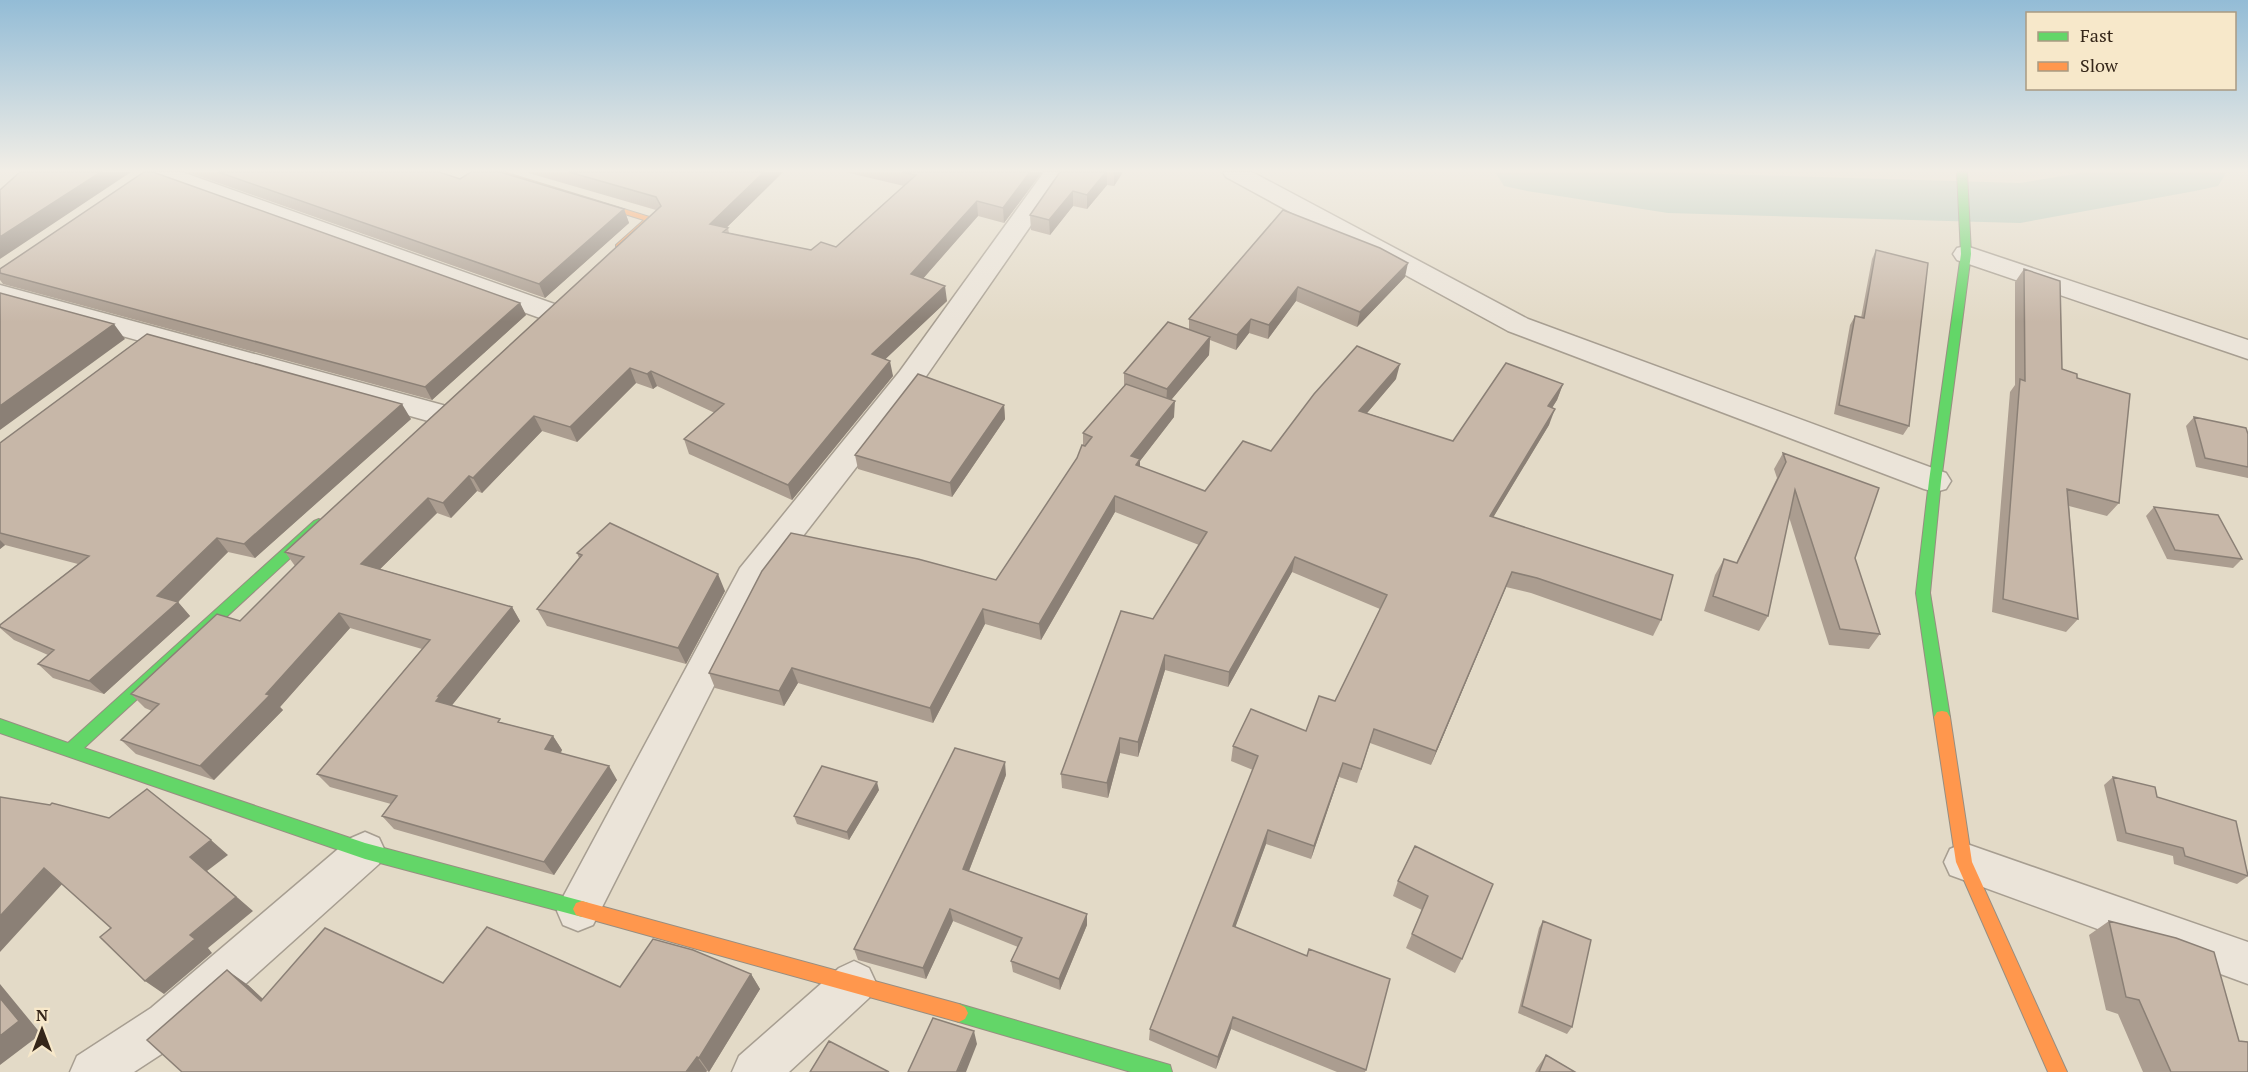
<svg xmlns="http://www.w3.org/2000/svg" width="2248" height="1072" font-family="'PT Serif',serif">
<rect width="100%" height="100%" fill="#e3dac7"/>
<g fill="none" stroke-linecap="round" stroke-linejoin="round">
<path fill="#b3c8ba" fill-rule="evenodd" d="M 1495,172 L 1655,172 L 2020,183 L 2087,172 L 2227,172 L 2218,186 L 2195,191 L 2020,223 L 1668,213 L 1527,191 L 1504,186 Z"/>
<defs>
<path id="street" d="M 148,172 L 182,172 L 560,306 L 564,312 L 560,318 L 550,321 L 540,318 L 151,177 Z
M 1044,172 L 1068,172 L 920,385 L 765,585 L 593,925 L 578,931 L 563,925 L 557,911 L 563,897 L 740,568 L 900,371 Z
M 1223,172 L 1252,172 L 1528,319 L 1946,473 L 1951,481 L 1946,489 L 1935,492 L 1924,489 L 1508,331 L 1226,177 Z
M 1966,246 L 2248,340 L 2248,359 L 1957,260 L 1953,254 L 1957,248 Z
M 0,285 L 450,407 L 454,414 L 450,421 L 439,424 L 0,302 Z
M 365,832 L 379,838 L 385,851 L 379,864 L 183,1040 L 134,1072 L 70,1072 L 77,1056 L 151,1008 L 351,838 Z
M 1964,843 L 2248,942 L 2248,984 L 1950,875 L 1944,862 L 1950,849 Z
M 854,961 L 869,968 L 876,983 L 869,998 L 789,1072 L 732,1072 L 739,1056 L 839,968 Z"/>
<path id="fast" d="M 1957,172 L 1967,172 L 1971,254 L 1941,481 L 1930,593 L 1950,717 L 1947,722 L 1942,723 L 1937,722 L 1934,717 L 1916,593 L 1929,481 L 1961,254 Z
M 319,519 L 326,524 L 324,527 L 84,748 L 365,843 L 582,901 L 588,903 L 591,909 L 588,915 L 582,917 L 365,859 L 0,733 L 0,719 L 68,743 L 314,521 Z
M 959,1004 L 1163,1063 L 1170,1065 L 1172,1072 L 1131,1072 L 959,1022 L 953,1019 L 950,1013 L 953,1007 Z"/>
<path id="slow" d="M 490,172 L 504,172 L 656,219 L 624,249 L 616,249 L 616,245 L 644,220 Z
M 1942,711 L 1947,712 L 1950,717 L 1972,862 L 2067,1072 L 2048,1072 L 1956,862 L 1934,717 L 1937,712 Z
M 582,901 L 959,1004 L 965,1007 L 968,1013 L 965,1019 L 959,1022 L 582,917 L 576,915 L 573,909 L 576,903 Z"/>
</defs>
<use href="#street" stroke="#a79e91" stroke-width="3"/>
<use href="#fast" stroke="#978e81" stroke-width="2"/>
<use href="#slow" stroke="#978e81" stroke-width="2"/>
<use href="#street" fill="#ebe4d9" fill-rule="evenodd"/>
<use href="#fast" fill="#63d668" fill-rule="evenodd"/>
<use href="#slow" fill="#ff974d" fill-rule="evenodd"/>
</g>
<path fill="#ab9d90" d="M 187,172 L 439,172 L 460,179 L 624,209 L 629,223 L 545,298 Z
M 525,172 L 783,172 L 726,228 L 728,228 L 729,233 L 811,250 L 836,247 L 904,186 L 845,172 L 1042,172 L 1004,223 L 978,216 L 923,278 L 947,301 L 885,359 L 893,376 L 792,500 L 689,454 L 684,439 L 715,413 L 657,386 L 653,389 L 636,383 L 577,442 L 542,431 L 482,493 L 477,491 L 451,518 L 437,513 L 380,569 L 512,607 L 520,621 L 451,706 L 503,723 L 553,736 L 562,750 L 561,753 L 617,780 L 554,875 L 394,829 L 382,816 L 391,804 L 330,787 L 317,774 L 422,649 L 350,628 L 280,707 L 283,710 L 214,780 L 136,754 L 121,740 L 152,711 L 145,708 L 131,694 L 240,621 L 295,566 L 285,552 L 656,210 Z
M 1060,172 L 1123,172 L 1114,186 L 1107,185 L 1087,209 L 1073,206 L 1050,235 L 1031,230 L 1030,215 Z
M 1283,210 L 1405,277 L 1357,327 L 1296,301 L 1268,339 L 1249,333 L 1236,350 L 1210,340 L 1209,355 L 1171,400 L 1174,417 L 1140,461 L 1140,467 L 1205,491 L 1271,451 L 1396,379 L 1367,413 L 1453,441 L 1563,384 L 1557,400 L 1552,408 L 1549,425 L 1493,517 L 1661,620 L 1653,636 L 1531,593 L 1506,587 L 1431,765 L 1370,743 L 1357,783 L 1339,777 L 1311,859 L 1266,844 L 1235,927 L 1366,1070 L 1365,1072 L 1337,1072 L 1231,1029 L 1216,1069 L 1149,1040 L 1150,1029 L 1253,770 L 1231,761 L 1233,746 L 1306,731 L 1335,701 L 1380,609 L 1292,572 L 1228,687 L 1165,670 L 1138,757 L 1120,753 L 1108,798 L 1062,788 L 1061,774 L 1153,619 L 1199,545 L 1115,512 L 1041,640 L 985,624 L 933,723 L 798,683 L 784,706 L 715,688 L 709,673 L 996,580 L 1077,458 L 1083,446 L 1083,433 L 1124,386 L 1124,373 L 1189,330 L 1189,319 Z
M 1876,250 L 1909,426 L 1903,435 L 1834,414 L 1850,325 L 1855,316 L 1861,318 L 1872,259 Z
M 0,269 L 520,303 L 526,315 L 432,400 L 3,284 L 0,280 Z
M 2024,269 L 2062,369 L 2077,378 L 2119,503 L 2107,516 L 2069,506 L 2078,619 L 2066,632 L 1992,612 L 2010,392 L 2015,385 L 2015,282 Z
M 1004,405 L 1005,419 L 952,497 L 858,469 L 855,455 Z
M 2194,417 L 2248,434 L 2248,478 L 2196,467 L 2186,426 Z
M 411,419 L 255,558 L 228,552 L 178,602 L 190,616 L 104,694 L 53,678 L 38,664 L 48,655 L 14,640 L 0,628 L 0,625 L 78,564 L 5,545 L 0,549 L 0,443 Z
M 1783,453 L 1855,558 L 1880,634 L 1869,649 L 1829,645 L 1789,517 L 1768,616 L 1759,631 L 1704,611 L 1715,575 L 1724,559 L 1736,563 L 1777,478 L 1774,469 Z
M 2154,507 L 2242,559 L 2233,568 L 2167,559 L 2146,516 Z
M 577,553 L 725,591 L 686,664 L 547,626 L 537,609 L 579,558 Z
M 1006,775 L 969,871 L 1087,925 L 1060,990 L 1013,972 L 1011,961 L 1018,947 L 953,921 L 926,979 L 858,960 L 854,949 Z
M 2113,777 L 2157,797 L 2248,876 L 2237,884 L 2174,864 L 2173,856 L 2117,841 L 2104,785 Z
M 879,790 L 849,840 L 797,824 L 794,816 Z
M 1415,846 L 1462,959 L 1455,973 L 1406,948 L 1422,910 L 1393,896 L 1398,881 Z
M 1543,921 L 1572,1027 L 1567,1034 L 1518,1013 L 1539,928 Z
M 2109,921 L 2239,1041 L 2248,1072 L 2143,1072 L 2118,1014 L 2106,1010 L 2089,935 Z
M 751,974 L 760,989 L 709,1072 L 707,1071 L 706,1072 L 182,1072 L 248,985 L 263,999 L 443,983 L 620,987 Z
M 1546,1055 L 1575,1072 L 1535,1072 L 1537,1068 Z"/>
<path fill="#8b8076" d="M 101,172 L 131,172 L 0,259 L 0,237 Z
M 764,172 L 783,172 L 715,239 L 710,224 Z
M 1030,172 L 1042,172 L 1004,223 L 1003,208 Z
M 1106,172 L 1107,172 L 1107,185 L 1087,209 L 1087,195 Z
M 1114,172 L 1123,172 L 1114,186 Z
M 1073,191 L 1073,206 L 1050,235 L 1049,220 Z
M 977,201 L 978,216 L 914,289 L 911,274 Z
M 624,209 L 629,223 L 545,298 L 539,284 Z
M 1408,263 L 1405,277 L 1357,327 L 1360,312 Z
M 945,286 L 947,301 L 875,369 L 872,354 Z
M 1298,287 L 1296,301 L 1268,339 L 1269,325 Z
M 520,303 L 526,315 L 432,400 L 425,387 Z
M 1251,319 L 1249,333 L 1236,350 L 1237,335 Z
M 114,324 L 125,339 L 0,430 L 0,406 Z
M 1210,337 L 1209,355 L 1166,406 L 1167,389 Z
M 890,361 L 893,376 L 792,500 L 788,485 Z
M 1400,364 L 1396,379 L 1356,426 L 1359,411 Z
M 630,368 L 636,383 L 577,442 L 570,427 Z
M 651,371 L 657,386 L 653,389 L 647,374 Z
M 1563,384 L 1557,400 L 1543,422 L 1548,406 Z
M 1175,401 L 1174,417 L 1140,461 L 1140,474 L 1131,456 Z
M 402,404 L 411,419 L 255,558 L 244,544 Z
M 1004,405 L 1005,419 L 952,497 L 950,483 Z
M 1555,409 L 1549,425 L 1485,531 L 1490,516 Z
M 534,416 L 542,431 L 482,493 L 473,478 Z
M 469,476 L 477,491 L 451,518 L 443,503 Z
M 1115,496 L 1115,512 L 1041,640 L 1039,624 Z
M 428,498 L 437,513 L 371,578 L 361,564 Z
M 217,538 L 228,552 L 178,602 L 190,616 L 104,694 L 89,681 L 157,596 Z
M 0,540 L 5,545 L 0,549 Z
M 1295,557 L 1292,572 L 1228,687 L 1229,672 Z
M 1512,572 L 1506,587 L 1431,765 L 1436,751 Z
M 718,574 L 725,591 L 686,664 L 678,648 Z
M 512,607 L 520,621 L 449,709 L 436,701 L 438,696 Z
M 983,609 L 985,624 L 933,723 L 930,708 Z
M 339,613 L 350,628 L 280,707 L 283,710 L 214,780 L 200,766 Z
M 1165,655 L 1165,670 L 1138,757 L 1138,742 Z
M 792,668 L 798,683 L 784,706 L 779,691 Z
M 553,736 L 562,750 L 554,762 L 545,749 Z
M 1120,738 L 1120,753 L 1108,798 L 1107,783 Z
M 1005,762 L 1006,775 L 965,881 L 963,869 Z
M 1343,763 L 1339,777 L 1311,859 L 1314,846 Z
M 609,766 L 617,780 L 554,875 L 544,862 Z
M 877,782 L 879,790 L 849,840 L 847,832 Z
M 1268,830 L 1266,844 L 1231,939 L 1233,926 Z
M 211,840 L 228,855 L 207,871 L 253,911 L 208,948 L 212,953 L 164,994 L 145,981 L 190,935 L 190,857 Z
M 44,868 L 64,882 L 0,952 L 0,916 Z
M 950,909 L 953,921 L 926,979 L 923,968 Z
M 1087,914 L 1087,925 L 1060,990 L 1059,979 Z
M 227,970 L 248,985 L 281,1016 L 261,1001 Z
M 751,974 L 760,989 L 709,1072 L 699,1058 Z
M 0,984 L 41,1034 L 0,1065 Z
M 1233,1017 L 1231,1029 L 1216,1069 L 1218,1057 Z
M 974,1031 L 977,1044 L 966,1072 L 957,1072 Z
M 697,1057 L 707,1071 L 706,1072 L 686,1072 Z"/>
<path fill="#c7b7a8" stroke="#8b8076" stroke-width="1.5" d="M 20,172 L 101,172 L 0,237 L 0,190 Z
M 144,172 L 153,172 L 520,303 L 425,387 L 0,273 L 0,269 Z
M 218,172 L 439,172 L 460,179 L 471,172 L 500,172 L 624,209 L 539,284 Z
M 569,172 L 764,172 L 710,224 L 728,228 L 723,232 L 811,250 L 821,242 L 836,247 L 916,175 L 902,172 L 1030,172 L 1003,208 L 977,201 L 911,274 L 945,286 L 872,354 L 890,361 L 788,485 L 684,439 L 724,404 L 651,371 L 647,374 L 630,368 L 570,427 L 534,416 L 473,478 L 469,476 L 443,503 L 428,498 L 361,564 L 512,607 L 438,696 L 440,696 L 436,701 L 500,719 L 498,722 L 553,736 L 545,749 L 609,766 L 544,862 L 382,816 L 397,796 L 317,774 L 430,640 L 339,613 L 266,694 L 270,695 L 200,766 L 121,740 L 159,704 L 131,694 L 217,614 L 240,621 L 304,557 L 285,552 L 661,206 L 656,197 Z
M 1060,172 L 1106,172 L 1087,195 L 1073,191 L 1049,220 L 1030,215 Z
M 1283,210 L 1380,248 L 1408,263 L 1360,312 L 1298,287 L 1269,325 L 1251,319 L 1237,335 L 1189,319 Z
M 1876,250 L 1928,263 L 1909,426 L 1839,405 L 1855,316 L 1864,318 Z
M 2024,269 L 2060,281 L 2062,369 L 2077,374 L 2077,378 L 2130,394 L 2119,503 L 2067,489 L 2078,619 L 2003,599 L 2020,379 L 2025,381 Z
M 0,293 L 114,324 L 0,406 Z
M 1168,322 L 1210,337 L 1167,389 L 1124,373 Z
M 147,334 L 402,404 L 244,544 L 217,538 L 157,596 L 178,602 L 89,681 L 38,664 L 54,650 L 0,627 L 0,625 L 89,556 L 0,533 L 0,443 Z
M 1357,346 L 1400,364 L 1359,411 L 1453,441 L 1506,363 L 1563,384 L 1548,406 L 1555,409 L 1490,516 L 1673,575 L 1661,620 L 1537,578 L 1512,572 L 1436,751 L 1374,729 L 1361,769 L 1343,763 L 1314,846 L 1268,830 L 1233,926 L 1307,956 L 1309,949 L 1390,979 L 1366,1070 L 1233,1017 L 1218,1057 L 1150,1029 L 1258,756 L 1233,746 L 1251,709 L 1306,731 L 1319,696 L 1335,701 L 1387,595 L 1295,557 L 1229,672 L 1165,655 L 1138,742 L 1120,738 L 1107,783 L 1061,774 L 1121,611 L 1153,619 L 1207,532 L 1115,496 L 1039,624 L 983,609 L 930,708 L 792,668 L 779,691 L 709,673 L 762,571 L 791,533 L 918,559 L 996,580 L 1077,458 L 1082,445 L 1085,446 L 1092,437 L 1083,433 L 1126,384 L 1175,401 L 1131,456 L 1140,459 L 1136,465 L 1205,491 L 1243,441 L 1271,451 L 1314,394 Z
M 918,374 L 1004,405 L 950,483 L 855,455 Z
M 2194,417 L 2246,428 L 2248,434 L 2248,467 L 2205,458 Z
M 1783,453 L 1879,488 L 1855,558 L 1880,634 L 1840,629 L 1795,490 L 1768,616 L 1713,596 L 1724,559 L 1737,563 L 1786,462 Z
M 2154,507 L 2218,515 L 2242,559 L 2175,550 Z
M 610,523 L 718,574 L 678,648 L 537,609 L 582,555 L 577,553 Z
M 955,748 L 1005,762 L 963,869 L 1087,914 L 1059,979 L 1011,961 L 1022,938 L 950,909 L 923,968 L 854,949 Z
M 822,766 L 877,782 L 847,832 L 794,816 Z
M 2113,777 L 2155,787 L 2157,797 L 2236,821 L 2248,876 L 2185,856 L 2183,848 L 2126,833 Z
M 147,789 L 211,840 L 190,857 L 236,897 L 190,935 L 195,939 L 145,981 L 100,937 L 111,928 L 44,868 L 0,916 L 0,797 L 50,805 L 52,803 L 109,818 Z
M 1415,846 L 1493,884 L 1462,959 L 1412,934 L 1428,896 L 1398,881 Z
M 1543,921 L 1591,940 L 1572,1027 L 1522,1006 Z
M 2109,921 L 2176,938 L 2214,952 L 2239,1041 L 2248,1042 L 2248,1072 L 2171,1072 L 2139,1000 L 2126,997 Z
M 487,927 L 620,987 L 653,939 L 693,950 L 751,974 L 699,1058 L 697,1057 L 686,1072 L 182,1072 L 147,1040 L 227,970 L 261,1001 L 325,928 L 443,983 Z
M 0,998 L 19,1021 L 0,1036 Z
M 933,1018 L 974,1031 L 957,1071 L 959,1072 L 908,1072 Z
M 829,1041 L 889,1072 L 810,1072 Z
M 1546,1055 L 1575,1072 L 1539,1072 Z"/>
<linearGradient id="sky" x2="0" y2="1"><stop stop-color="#93bcd6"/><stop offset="0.53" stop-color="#f2eee6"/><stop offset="1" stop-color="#f2eee6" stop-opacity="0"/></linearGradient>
<rect width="2248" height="322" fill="url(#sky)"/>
<rect x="2026" y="12" width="210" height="78" fill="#f7e8ca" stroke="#a99a83" stroke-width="1.5"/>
<rect x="2038" y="32" width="30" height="9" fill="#63d668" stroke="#a99a83" stroke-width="1.5"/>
<text x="2080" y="42" font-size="18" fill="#352619">Fast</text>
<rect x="2038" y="62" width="30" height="9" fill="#ff974d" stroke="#a99a83" stroke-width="1.5"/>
<text x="2080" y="72" font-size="18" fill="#352619">Slow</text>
<g transform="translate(42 1030)" stroke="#f7e8ca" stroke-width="4.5" paint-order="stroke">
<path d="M0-4.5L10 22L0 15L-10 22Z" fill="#352619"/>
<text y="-9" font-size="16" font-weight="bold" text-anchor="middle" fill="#352619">N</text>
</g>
</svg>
